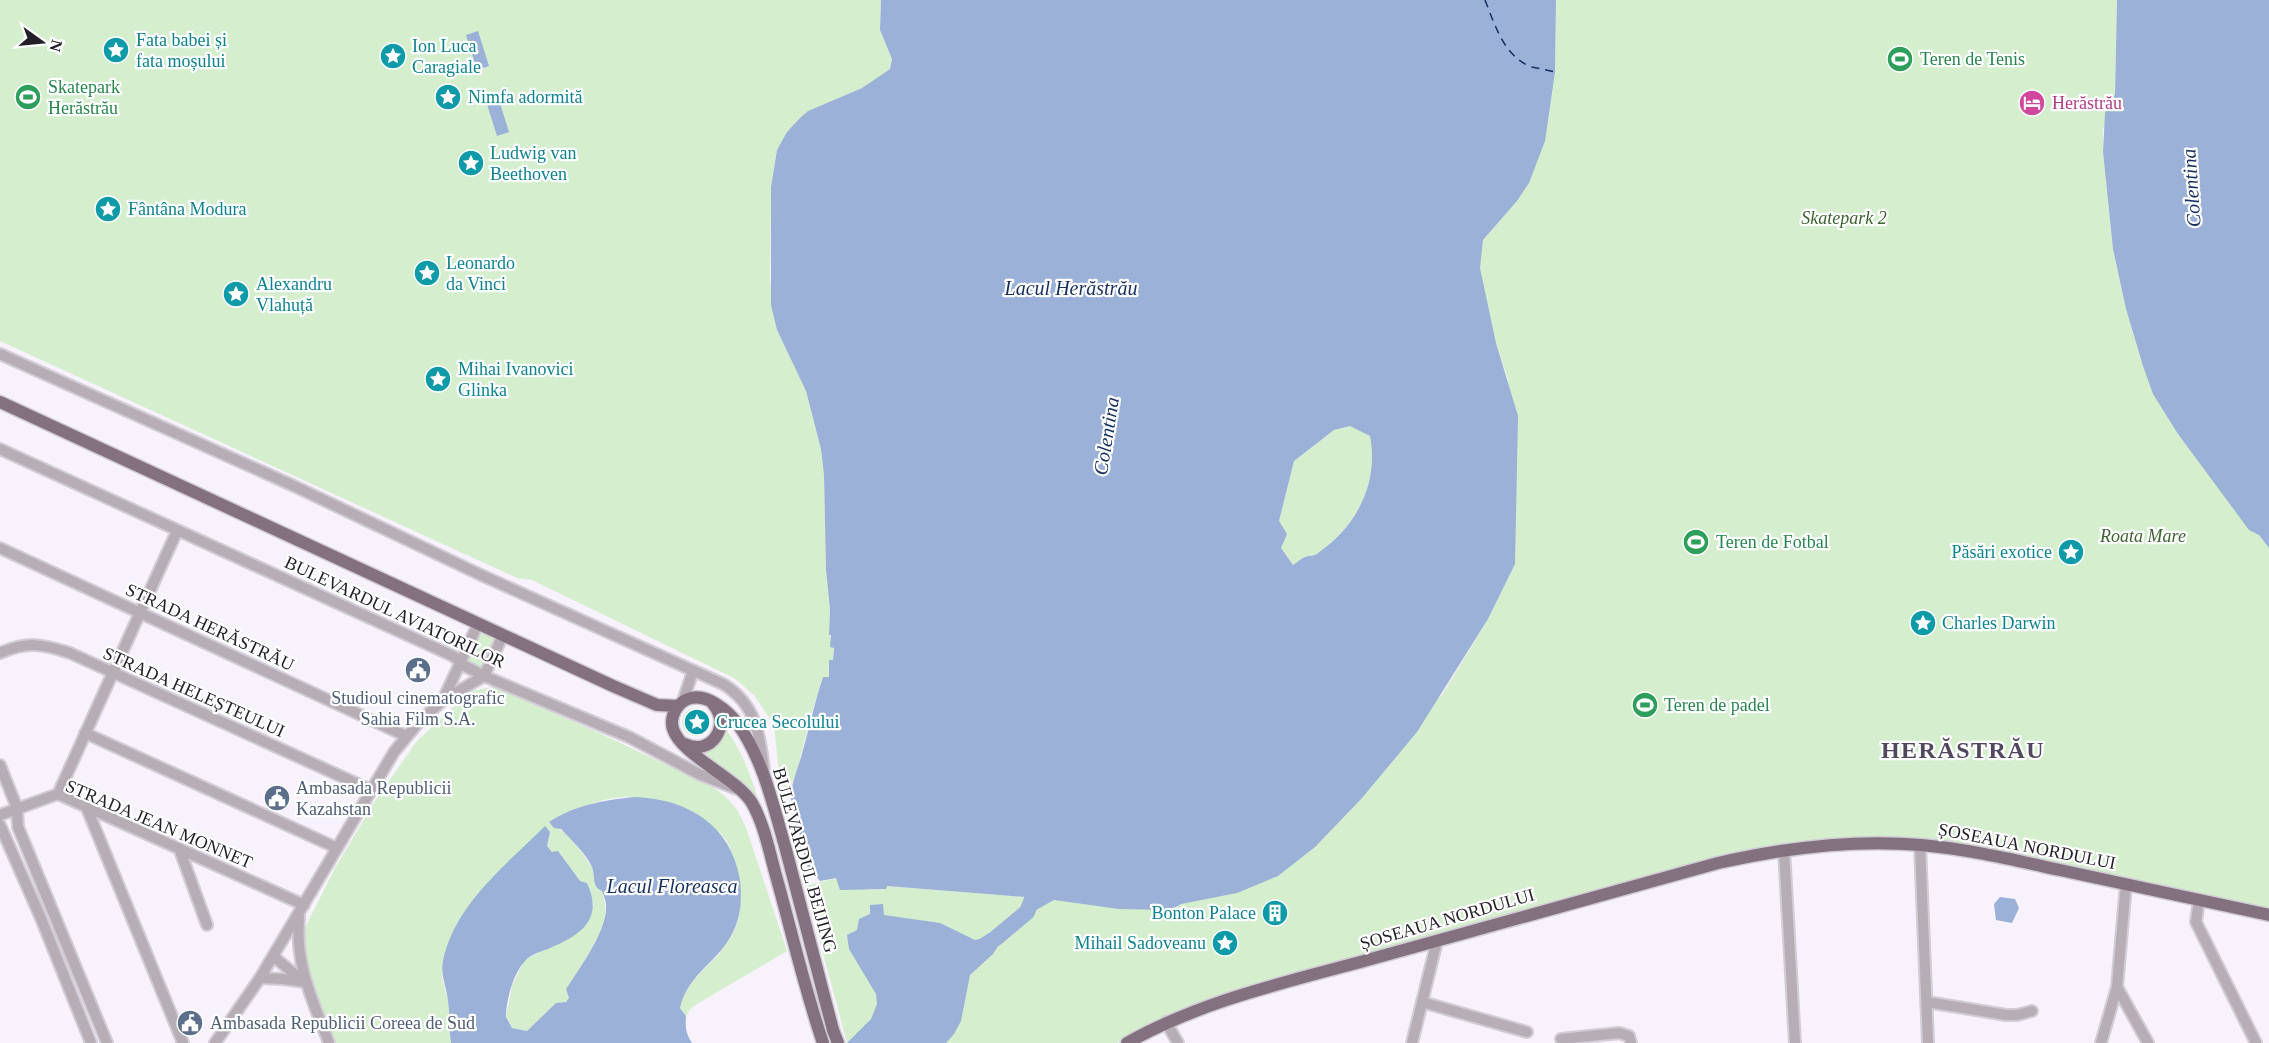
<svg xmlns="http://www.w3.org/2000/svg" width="2269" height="1043" font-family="'Times New Roman',serif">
<rect width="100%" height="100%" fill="#f7f2fc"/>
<path fill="#d5eece" d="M 0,0 L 881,0 L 880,30 L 892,59 L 890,69 L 862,88 L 808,111 L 777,150 L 771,187 L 770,280 L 777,330 L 806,391 L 821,449 L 824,475 L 826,570 L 830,609 L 829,634 L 834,647 L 833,660 L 829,660 L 829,677 L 823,677 C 810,714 803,752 791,789 L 780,785 L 774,725 L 754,695 L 734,678 L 532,580 L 517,578 L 0,341 Z
M 1556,0 L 2117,0 L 2115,94 L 2103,129 L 2103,152 L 2113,249 L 2126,309 L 2143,366 L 2178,434 L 2269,548 L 2269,911 L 1997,854 L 1796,845 L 1440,934 L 1232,991 L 1159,1020 L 1117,1043 L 847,1043 L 805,886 L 836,878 L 869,890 L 885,889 L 886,886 L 1025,897 L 1029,902 L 1029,914 L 1054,900 L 1171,910 L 1181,904 L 1442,695 L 1488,619 L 1515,564 L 1508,380 L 1496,343 L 1479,268 L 1483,240 L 1517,201 L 1529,183 L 1555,72 Z
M 1350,426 L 1370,435 C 1379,483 1357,525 1318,553 C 1313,557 1310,555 1305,557 C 1301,558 1297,563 1293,565 L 1281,548 L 1279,521 L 1294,461 L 1334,430 Z
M 484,633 L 493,638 C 493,647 486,665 477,669 L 468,663 C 469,654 476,637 484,633 Z
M 494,687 L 597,732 L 713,787 L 726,797 L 738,811 L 747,830 L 787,951 L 692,1007 L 686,1016 L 680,1008 C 687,977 708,970 725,946 C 731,938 737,927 739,917 C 742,892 738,848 718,831 C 709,824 678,814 667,810 C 657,806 647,800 637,798 C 616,792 568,810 550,822 C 578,839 615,890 603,924 C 595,947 579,969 566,989 L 569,998 L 566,1002 L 546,1013 L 527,1031 L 512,1028 L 506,1017 L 512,986 L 524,961 L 539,952 L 594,905 L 587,883 L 580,881 L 547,846 L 550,832 L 514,856 L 470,904 L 452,937 L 443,962 L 442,978 L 448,1000 L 451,1043 L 332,1043 L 307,968 L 302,934 L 335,868 L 375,801 L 417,741 L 471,691 Z
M682 722a14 14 0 1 1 28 0a14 14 0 1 1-28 0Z
M 725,728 C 744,753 753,782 762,812 L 745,787 L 703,751 Z"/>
<path fill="#9bb1d7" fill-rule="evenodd" d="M 881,0 L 1556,0 L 1555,72 L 1545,141 L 1529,183 L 1517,201 L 1483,240 L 1480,268 L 1496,343 L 1518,416 L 1515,564 L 1488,619 L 1417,732 L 1362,798 L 1315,847 L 1278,876 L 1237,893 L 1181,904 L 1171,910 L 1119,909 L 1054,900 L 1029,914 L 1025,910 L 1028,902 L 1025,897 L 887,886 L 886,889 L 840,890 L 836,878 L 820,881 L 807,866 L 791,799 C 791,782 799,766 803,750 C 810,725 815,701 823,677 L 829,677 L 829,660 L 833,660 L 834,648 L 830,647 L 831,635 L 829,635 L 830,609 L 826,570 L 824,475 L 821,449 L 806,391 L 777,330 L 771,305 L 771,187 L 777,150 L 787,132 L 799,119 L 808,111 L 862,88 L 890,69 L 892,59 L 880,30 ZM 1350,426 L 1370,436 C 1379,483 1357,526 1318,553 C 1313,557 1310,555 1305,557 C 1301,558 1297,563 1293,565 L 1281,548 L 1287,534 L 1279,521 L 1294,461 L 1334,430 Z
M 2117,0 L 2269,0 L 2269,548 L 2259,535 L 2249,530 L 2178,434 L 2153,394 L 2143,366 L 2126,309 L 2113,249 L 2103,152 L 2105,113 L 2115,94 Z
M 478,31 L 489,66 L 477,70 L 466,35 Z
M 498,97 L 509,132 L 497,136 L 486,101 Z
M 635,797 C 688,799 731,825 740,880 C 742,897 741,915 734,930 C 720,962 688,972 680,1008 L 686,1016 C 685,1027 686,1034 692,1043 L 451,1043 C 449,1029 450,1015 448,1001 C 447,987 440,976 443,961 C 454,905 507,864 545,826 L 550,832 L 547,846 L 552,852 L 558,851 L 580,881 L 587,883 C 604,919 581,935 550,948 C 541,952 532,953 525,961 C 513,974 506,1000 506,1017 L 512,1028 L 527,1031 L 556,1003 L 566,1002 L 569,998 L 566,989 C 579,969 608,930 606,905 C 606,901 604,896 602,891 C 591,886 596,877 592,867 C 586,853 571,840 561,829 L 554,828 L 549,822 C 575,805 604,800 635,797 Z
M 2000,897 L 2015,899 L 2019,908 L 2012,923 L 1996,920 L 1994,904 Z
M 883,904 L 884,915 L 940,923 L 975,940 L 993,936 L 1000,943 L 993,954 L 970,975 L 961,1021 L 954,1034 L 946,1043 L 847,1043 L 871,1019 L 877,1004 L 876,994 L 849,949 L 847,935 L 857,930 L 859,919 L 870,914 L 870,905 Z"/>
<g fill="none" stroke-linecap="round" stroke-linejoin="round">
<path stroke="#9bb1d7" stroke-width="16" d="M 979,949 L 996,938 L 1027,912 L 1035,892"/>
<path stroke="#15305f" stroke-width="1.5" stroke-dasharray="8 6" stroke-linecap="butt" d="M 1485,0 C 1495,25 1504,57 1532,67 C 1540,69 1548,70 1555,72"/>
<defs>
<path id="minor" d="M 0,354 L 294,486 L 481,575 L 723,684 C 756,704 760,735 764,770
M 0,449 L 453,656 L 465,666 L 484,676 L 629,737 L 699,774 L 737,789
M 0,548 L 406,736
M 0,653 C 28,641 42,644 70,653 L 371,790
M 443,700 L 478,624
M 683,701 L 693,671
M 85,733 L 337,848
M 0,765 L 17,808 L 18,827 L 107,1043
M 58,794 L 177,531
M 86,806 L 183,1043
M 0,815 L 58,794 L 304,905
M 0,825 L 40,916 L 91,1043
M 1920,845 L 1928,1043
M 179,848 L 207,925
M 1784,850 L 1795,1043
M 2199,900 L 2196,922 L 2256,1043
M 299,917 C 295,965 312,999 329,1043
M 273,956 L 304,982
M 260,978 L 283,979 L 305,982
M 2117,987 L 2148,1043
M 1422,1002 L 1527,1032
M 1927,1002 L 2006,1015 L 2017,1015 L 2032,1011
M 1166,1022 L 1178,1043
M 1561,1039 L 1619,1033 L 1629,1036 L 1631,1043
M 215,1043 L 260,978 L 394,752 L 418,723 L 442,701 L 484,676 L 503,635
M 1412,1043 L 1437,941
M 2101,1043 L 2117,987 L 2126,884"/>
<path id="major" d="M 0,402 L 613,686 L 657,705 L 678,706
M 685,744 C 711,757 732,725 713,704
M 823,1043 C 804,987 791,929 775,872 C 769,850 764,824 752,803 C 737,778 681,755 673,729 C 669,716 678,701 691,698 C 708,694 728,711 737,723 C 763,758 774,808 786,850 C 802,910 817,970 833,1030 L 838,1043
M 1127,1043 C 1203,1000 1288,982 1371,959 C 1487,927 1603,895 1718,863 C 1784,848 1854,839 1921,845 C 1968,849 2014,860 2060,870 C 2130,885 2199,900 2269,915"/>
</defs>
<use href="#minor" stroke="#d1ccd6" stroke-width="14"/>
<use href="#major" stroke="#d1ccd6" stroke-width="15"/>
<use href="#minor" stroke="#b7adb4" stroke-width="10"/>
<use href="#major" stroke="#84717f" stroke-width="12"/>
</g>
<defs>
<symbol id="sight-disc" viewBox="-11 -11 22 22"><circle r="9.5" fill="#0f9aa8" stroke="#fff"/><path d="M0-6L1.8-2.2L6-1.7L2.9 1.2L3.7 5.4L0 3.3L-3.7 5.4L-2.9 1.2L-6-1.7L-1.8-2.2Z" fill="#fff"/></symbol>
<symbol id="stadium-disc" viewBox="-11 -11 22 22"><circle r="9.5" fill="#2e9e5b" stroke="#fff"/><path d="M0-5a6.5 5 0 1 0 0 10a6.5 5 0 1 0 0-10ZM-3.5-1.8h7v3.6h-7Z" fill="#fff"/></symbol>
<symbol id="hotel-disc" viewBox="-11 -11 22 22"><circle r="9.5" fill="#d1479c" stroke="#fff"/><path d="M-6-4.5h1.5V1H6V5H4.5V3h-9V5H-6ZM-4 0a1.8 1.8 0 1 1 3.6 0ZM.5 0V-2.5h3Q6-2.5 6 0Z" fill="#fff"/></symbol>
<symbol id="civic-disc" viewBox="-11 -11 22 22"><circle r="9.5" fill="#5c6f8a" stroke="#fff"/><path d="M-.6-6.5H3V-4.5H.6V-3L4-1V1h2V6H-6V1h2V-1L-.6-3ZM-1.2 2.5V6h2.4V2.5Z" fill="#fff"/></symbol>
<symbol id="building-disc" viewBox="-11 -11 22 22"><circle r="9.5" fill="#0f9aa8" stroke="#fff"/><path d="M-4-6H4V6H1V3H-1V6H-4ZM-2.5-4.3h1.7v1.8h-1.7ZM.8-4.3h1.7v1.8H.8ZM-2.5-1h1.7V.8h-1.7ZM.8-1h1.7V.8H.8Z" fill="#fff"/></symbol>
</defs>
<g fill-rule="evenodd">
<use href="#sight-disc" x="101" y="35" width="30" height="30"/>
<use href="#sight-disc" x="378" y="41" width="30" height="30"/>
<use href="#stadium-disc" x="1885" y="44" width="30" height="30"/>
<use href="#stadium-disc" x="13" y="82" width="30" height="30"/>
<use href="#sight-disc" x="433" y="82" width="30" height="30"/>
<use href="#hotel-disc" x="2017" y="88" width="30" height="30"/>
<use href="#sight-disc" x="456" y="148" width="30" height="30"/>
<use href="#sight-disc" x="93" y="194" width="30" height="30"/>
<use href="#sight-disc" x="412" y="258" width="30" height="30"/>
<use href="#sight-disc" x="221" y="279" width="30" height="30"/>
<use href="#sight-disc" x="423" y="364" width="30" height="30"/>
<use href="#stadium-disc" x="1681" y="527" width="30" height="30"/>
<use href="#sight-disc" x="2056" y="537" width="30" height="30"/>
<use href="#sight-disc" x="1908" y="608" width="30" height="30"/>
<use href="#civic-disc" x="403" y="655" width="30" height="30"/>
<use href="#stadium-disc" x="1630" y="690" width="30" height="30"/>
<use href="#sight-disc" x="682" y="707" width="30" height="30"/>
<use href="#civic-disc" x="262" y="783" width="30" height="30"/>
<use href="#building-disc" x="1260" y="898" width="30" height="30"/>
<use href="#sight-disc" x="1210" y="928" width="30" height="30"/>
<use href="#civic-disc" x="175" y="1008" width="30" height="30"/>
</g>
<g text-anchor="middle" stroke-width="4.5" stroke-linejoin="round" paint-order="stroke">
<g font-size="18" fill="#0d838f" stroke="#fff" text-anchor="start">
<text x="136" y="46">Fata babei și<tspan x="136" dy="21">fata moșului</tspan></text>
<text x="412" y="52">Ion Luca<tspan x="412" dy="21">Caragiale</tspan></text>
<text x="468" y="103">Nimfa adormită</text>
<text x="490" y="159">Ludwig van<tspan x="490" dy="21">Beethoven</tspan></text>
<text x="128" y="215">Fântâna Modura</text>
<text x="446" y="269">Leonardo<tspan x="446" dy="21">da Vinci</tspan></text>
<text x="256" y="290">Alexandru<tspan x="256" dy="21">Vlahuță</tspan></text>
<text x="458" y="375">Mihai Ivanovici<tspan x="458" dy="21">Glinka</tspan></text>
<text x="2052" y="558" text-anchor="end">Păsări exotice</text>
<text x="1942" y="629">Charles Darwin</text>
<text x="716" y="728">Crucea Secolului</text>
<text x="1256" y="919" text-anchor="end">Bonton Palace</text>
<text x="1206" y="949" text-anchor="end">Mihail Sadoveanu</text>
</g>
<g font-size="18" fill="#27864d" stroke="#fff" text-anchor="start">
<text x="1920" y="65">Teren de Tenis</text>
<text x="48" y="93">Skatepark<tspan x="48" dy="21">Herăstrău</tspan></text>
<text x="1716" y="548">Teren de Fotbal</text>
<text x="1664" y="711">Teren de padel</text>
</g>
<g font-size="18" fill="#b23c85" stroke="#fff" text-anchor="start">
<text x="2052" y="109">Herăstrău</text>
</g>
<g font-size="18" font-style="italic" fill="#3d6430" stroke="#fff">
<text x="1844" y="224">Skatepark 2</text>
<text x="2143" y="542">Roata Mare</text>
</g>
<g font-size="18" fill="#231f28" stroke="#fff">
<text transform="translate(395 612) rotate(25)" y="6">BULEVARDUL AVIATORILOR</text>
<text transform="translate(210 627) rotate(25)" y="6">STRADA HERĂSTRĂU</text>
<text transform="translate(194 692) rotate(24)" y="6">STRADA HELEȘTEULUI</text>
<text transform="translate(159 824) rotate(23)" y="6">STRADA JEAN MONNET</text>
<text transform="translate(2027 846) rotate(11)" y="6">ȘOSEAUA NORDULUI</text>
<text transform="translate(805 860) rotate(74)" y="6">BULEVARDUL BEIJING</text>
<text transform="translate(1447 919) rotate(-16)" y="6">ȘOSEAUA NORDULUI</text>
</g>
<g font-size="18" fill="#4e5e75" stroke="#fff" text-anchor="start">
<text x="418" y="704" text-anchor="middle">Studioul cinematografic<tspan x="418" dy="21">Sahia Film S.A.</tspan></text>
<text x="296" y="794">Ambasada Republicii<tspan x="296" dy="21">Kazahstan</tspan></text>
<text x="210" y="1029">Ambasada Republicii Coreea de Sud</text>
</g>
<g font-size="20" font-style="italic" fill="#15305f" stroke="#fff">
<text transform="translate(2191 188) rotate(-94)" y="7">Colentina</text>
<text x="1071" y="295">Lacul Herăstrău</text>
<text transform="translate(1106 436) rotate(-81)" y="7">Colentina</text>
<text x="672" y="893">Lacul Floreasca</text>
</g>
<g font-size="24" font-weight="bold" letter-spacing="1.5" fill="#52485d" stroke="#fff">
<text x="1963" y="758">HERĂSTRĂU</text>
</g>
</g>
<g transform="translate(42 42) rotate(105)" stroke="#ffffff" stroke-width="4.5" paint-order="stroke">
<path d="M0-4.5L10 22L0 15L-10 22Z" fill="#231f28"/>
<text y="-9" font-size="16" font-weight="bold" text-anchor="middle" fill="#231f28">N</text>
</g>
</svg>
